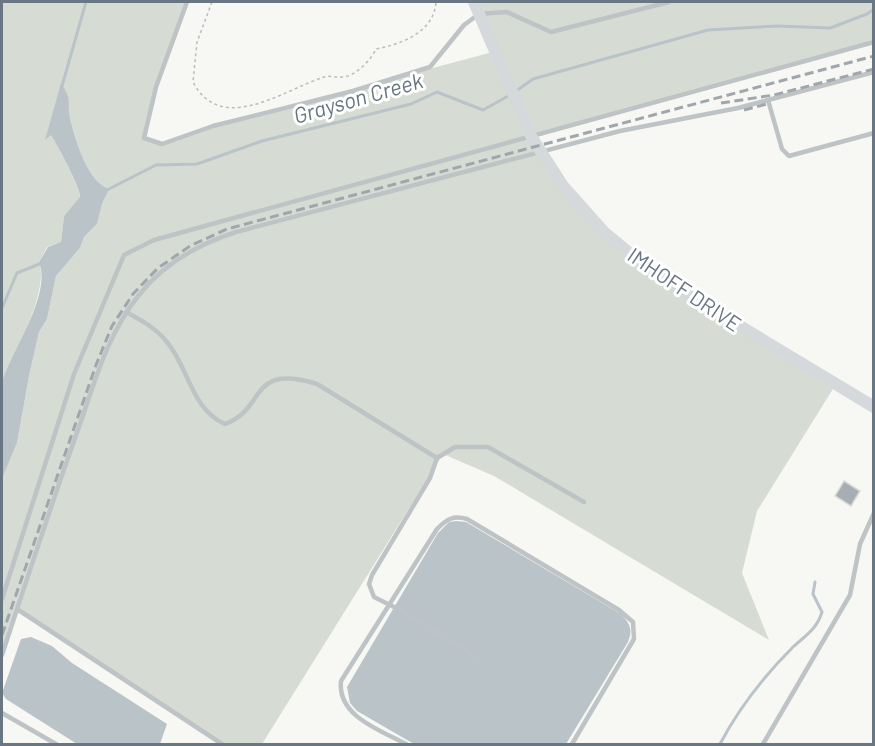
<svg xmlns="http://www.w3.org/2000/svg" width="875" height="746" font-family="Barlow,sans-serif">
<rect width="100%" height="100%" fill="#f7f7f4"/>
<path fill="#d6dcd4" d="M 2,2 L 187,2 L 156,87 L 145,138 L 162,143 L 213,126 L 493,52 L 474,2 L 873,2 L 873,42 L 532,138 L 540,152 L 629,255 L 836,384 L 757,511 L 742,573 L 769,640 L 494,476 L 443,454 L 262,744 L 222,744 L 18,609 L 2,651 L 2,479 L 17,443 L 29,376 L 39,332 L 47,319 L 56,276 L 80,248 L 84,237 L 97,224 L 102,204 L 108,190 C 86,180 76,141 70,118 C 65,101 74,102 61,84 L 46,138 L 51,134 C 57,144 81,189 80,198 L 64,216 L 61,242 L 47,247 L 39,262 C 50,290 13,355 2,384 Z"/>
<path fill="#bac3c8" d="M 61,83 C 74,103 66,100 70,118 C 75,139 87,182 109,189 L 102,204 L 97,224 L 84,237 L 80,248 L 56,276 L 47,319 L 39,332 L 29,376 L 17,443 L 2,479 C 1,456 0,401 2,382 C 12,350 52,294 39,262 L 48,247 L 61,242 L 64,216 L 80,197 C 81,189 57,144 51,135 L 45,140 Z
M 456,521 L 466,522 L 621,614 C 630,624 633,629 628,642 L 566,744 L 414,744 L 357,711 L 350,703 L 347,687 L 438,533 L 449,522 Z
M 31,637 L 52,646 L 72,663 L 167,724 L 160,744 L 77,744 L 6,699 L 2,693 L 21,639 Z"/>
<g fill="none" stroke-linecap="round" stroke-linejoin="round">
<path stroke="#bac3c8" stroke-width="3" d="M 62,86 L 86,2
M 516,91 L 533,79 L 708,30 L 776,26 L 830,28 L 867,14 L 874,9
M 107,190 L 156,165 L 197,164 L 262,141 L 411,104 L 437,92 L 483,110 L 510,95
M 2,308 L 17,273 L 42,263
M 720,744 C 738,710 765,675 793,647 C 805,636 817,629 822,612 L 813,594 L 815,582"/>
</g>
<path fill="#a6aeb3" stroke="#d9d9d7" stroke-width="1.5" d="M 844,481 L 860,491 L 851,506 L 835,496 Z"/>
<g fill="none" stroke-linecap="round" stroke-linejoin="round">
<path stroke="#b9bcbe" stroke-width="1.5" stroke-dasharray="3 3" stroke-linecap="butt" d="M 212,2 L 197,42 L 193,82 C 221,136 284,90 324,77 C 330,75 336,78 342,77 C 355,77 371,60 376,49 C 402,44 434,32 436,2"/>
<path stroke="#bec3c6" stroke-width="4.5" d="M 187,2 L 156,87 L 144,138 L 162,144 L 213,126 L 353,91 L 430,67 L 464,25 L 479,14 L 507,12 L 551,32 L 669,2
M 768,100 L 782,149 L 789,156 L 874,133
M 126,312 C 141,320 156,328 167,342 C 189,368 191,409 225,424 C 268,408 247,363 317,384 L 437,458 L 455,447 L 488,447 L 584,502
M 437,458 L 430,478 L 372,575 L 369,584 L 374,597 L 404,612 L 476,657
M 2,599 L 74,374 L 124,255 L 154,240 L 874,42
M 17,609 L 222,744
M 2,655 C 27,579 52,502 79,427 C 95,381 108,333 139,295 C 164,263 199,244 236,232 L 620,131 L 738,108 L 874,72
M 2,713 L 56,744
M 406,744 C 380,730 337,716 341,681 L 437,529 C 447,519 453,515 467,519 L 619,610 L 633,622 L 634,639 L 572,744
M 763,744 L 850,595 L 860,544 L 874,513"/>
<path stroke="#d5d9dc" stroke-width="12" d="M 474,2 L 532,138 L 563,186 L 604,232 L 657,276 L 874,407"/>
<path stroke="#a0a7ac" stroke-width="3" stroke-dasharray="9 4.5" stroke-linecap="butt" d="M 721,103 L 774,95 L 874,69
M 744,110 L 767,104
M 2,635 L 96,365 L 112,326 L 133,294 L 158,268 L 190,246 L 227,229 L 874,56"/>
</g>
<g text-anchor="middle" stroke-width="6" stroke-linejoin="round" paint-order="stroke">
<g font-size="21" fill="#687783" stroke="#fff">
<text transform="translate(684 290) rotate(34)" y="7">IMHOFF DRIVE</text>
</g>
<g font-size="22" font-style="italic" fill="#64777f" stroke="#fff">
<text transform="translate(358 98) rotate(-16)" y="8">Grayson Creek</text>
</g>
</g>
<rect width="875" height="746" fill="none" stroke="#687783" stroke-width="6"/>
</svg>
